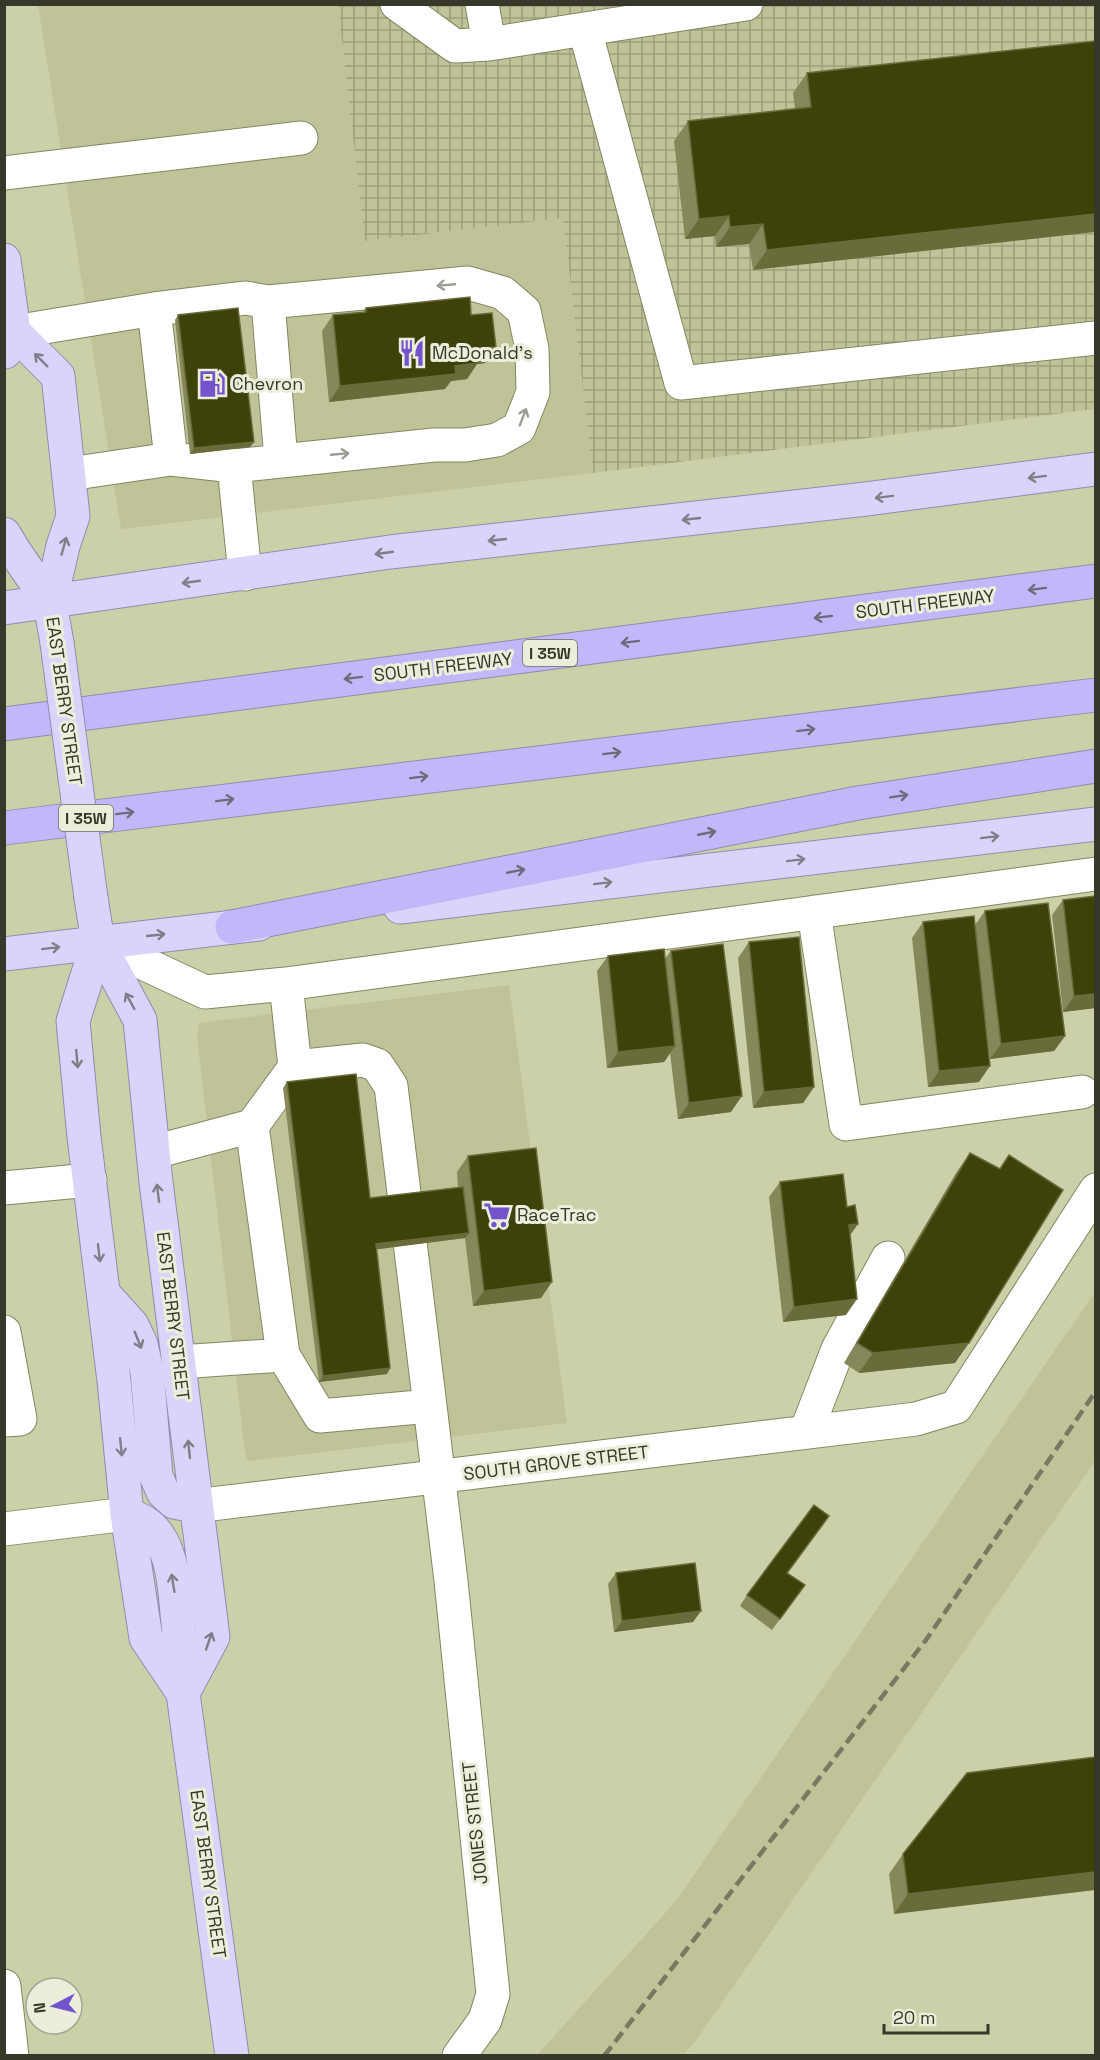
<svg xmlns="http://www.w3.org/2000/svg" width="1100" height="2060" font-family="'Space Grotesk',sans-serif">
<defs>
<pattern id="industrial-grid" width="8" height="8" patternUnits="userSpaceOnUse" patternTransform="scale(1.5)"><rect width="8" height="8" fill="#c0c397"/><path d="M0 4h8M4 0v8" fill="none" stroke="#9d9f7b"/></pattern>
</defs>
<rect width="100%" height="100%" fill="#ccd0a9"/>
<path fill="#c0c397" d="M 38,5 L 338,5 L 366,241 L 563,218 L 593,473 L 121,529 Z
M 509,985 L 567,1423 L 248,1461 L 245,1453 L 197,1037 L 199,1023 Z
M 1095,1292 L 1095,1461 L 695,2042 L 683,2055 L 537,2055 L 676,1901 Z"/>
<path fill="url(#industrial-grid)" d="M 338,5 L 1095,5 L 1095,409 L 593,473 L 563,218 L 365,241 Z"/>
<g fill="none" stroke-linecap="round" stroke-linejoin="round">
<defs>
<path id="minor" d="M 397,4 L 455,46 L 489,44 L 482,4
M 585,30 L 681,383 L 1096,338
M 489,44 L 746,4
M 4,173 L 301,138
M 268,302 L 281,460
M 154,309 L 171,459
M 14,332 L 154,309 L 246,298 L 268,302 L 468,283 L 503,293 L 524,311 L 532,349 L 533,392 L 519,428 L 497,440 L 465,445 L 434,445 L 234,466 L 171,459 L 69,474
M 234,466 L 245,574
M 814,912 L 846,1124 L 1082,1092
M 98,942 L 205,992 L 286,984 L 1096,874
M 295,1067 L 363,1060 L 377,1065 L 391,1086 L 430,1406
M 252,1126 L 295,1067 L 286,984
M 154,1152 L 252,1126 L 283,1355 L 179,1362
M 4,1188 L 90,1180
M 4,1332 L 20,1419 L 4,1420
M 283,1355 L 320,1416 L 430,1406 L 451,1581 L 493,1994 L 485,2020 L 459,2056
M 806,1432 L 838,1349 L 888,1258
M 195,1506 L 916,1419 L 956,1407 L 1096,1190
M 4,1529 L 127,1514
M 4,1986 L 12,2056"/>
<path id="major" d="M 4,260 L 14,332 L 5,352
M 14,332 L 58,376 L 73,516 L 63,546 L 50,603 L 57,643
M 4,534 L 15,552 L 50,603
M 4,608 L 390,552 L 866,499 L 1096,469
M 91,898 L 98,942 L 140,1020 L 156,1182 L 213,1637 L 183,1693
M 400,907 L 1096,824
M 98,942 L 73,1021 L 84,1137 L 114,1381 L 127,1514 L 146,1638 L 183,1693 L 232,2056
M 4,954 L 259,924
M 104,1294 L 132,1325 L 141,1344 L 147,1372 L 156,1476 L 163,1492 L 174,1502 L 195,1506
M 127,1514 C 139,1519 149,1523 157,1534 C 176,1559 175,1603 179,1632 C 182,1649 186,1666 189,1682"/>
<path id="highway" d="M 4,724 L 1096,581
M 4,828 L 1096,695
M 232,927 L 858,803 L 1096,766"/>
</defs>
<use href="#minor" stroke="#838662" stroke-width="35"/>
<use href="#major" stroke="#918bb0" stroke-width="35"/>
<use href="#highway" stroke="#918bb0" stroke-width="35"/>
<use href="#minor" stroke="#fff" stroke-width="33"/>
<use href="#major" stroke="#dad4fb" stroke-width="33"/>
<use href="#highway" stroke="#c2b8f9" stroke-width="33"/>
<path stroke="#777a60" stroke-width="4.5" stroke-dasharray="12 6" stroke-linecap="butt" d="M 604,2056 L 926,1640 L 1096,1391"/>
<defs>
<path id="major-bridge" d="M 57,643 L 91,898"/>
</defs>
<use href="#major-bridge" stroke="#918bb0" stroke-width="35" stroke-linecap="butt"/>
<use href="#major-bridge" stroke="#dad4fb" stroke-width="33"/>
</g>
<path fill="#86885a" d="M 1095,41 L 753,270 L 749,244 L 716,247 L 715,236 L 685,239 L 674,141 L 688,121 L 795,109 L 793,93 L 807,73 Z
M 366,308 L 471,315 L 496,347 L 485,363 L 477,364 L 467,379 L 451,381 L 445,389 L 329,402 L 322,331 L 333,315 L 363,312 Z
M 178,315 L 254,442 L 250,447 L 190,454 L 175,320 Z
M 1095,896 L 1095,1008 L 1063,1012 L 1052,915 L 1063,900 Z
M 985,911 L 1065,1036 L 1054,1051 L 990,1059 L 983,1001 L 979,1082 L 928,1087 L 912,938 L 923,922 L 975,925 Z
M 749,942 L 814,1087 L 803,1103 L 753,1108 L 738,958 Z
M 671,951 L 731,1112 L 678,1119 L 670,1053 L 664,1062 L 607,1068 L 597,971 L 608,956 L 665,959 Z
M 287,1082 L 370,1198 L 458,1187 L 457,1172 L 468,1156 L 541,1298 L 473,1306 L 465,1238 L 376,1249 L 387,1374 L 319,1382 L 283,1088 Z
M 970,1153 L 1000,1169 L 955,1363 L 859,1373 L 844,1363 L 956,1173 Z
M 780,1182 L 847,1207 L 858,1224 L 850,1235 L 846,1315 L 783,1322 L 769,1197 Z
M 616,1573 L 693,1622 L 614,1632 L 608,1584 Z
M 788,1573 L 805,1585 L 772,1630 L 740,1606 L 747,1595 Z
M 1095,1757 L 894,1914 L 889,1874 L 903,1854 Z"/>
<path fill="#696c3a" d="M 1095,214 L 1095,232 L 753,270 L 767,250 Z
M 729,216 L 715,236 L 685,239 L 699,219 Z
M 763,224 L 749,244 L 716,247 L 730,227 Z
M 496,347 L 485,363 L 477,364 L 467,379 L 451,381 L 445,389 L 329,402 L 340,386 L 455,366 L 476,349 Z
M 254,442 L 250,447 L 190,454 L 194,448 Z
M 1095,994 L 1095,1008 L 1063,1012 L 1074,996 Z
M 1065,1036 L 1054,1051 L 990,1059 L 1001,1044 Z
M 675,1046 L 664,1062 L 607,1068 L 618,1052 Z
M 990,1066 L 979,1082 L 928,1087 L 939,1071 Z
M 814,1087 L 803,1103 L 753,1108 L 764,1092 Z
M 742,1096 L 731,1112 L 678,1119 L 689,1103 Z
M 858,1224 L 847,1239 L 849,1225 Z
M 469,1233 L 465,1238 L 372,1250 L 376,1244 Z
M 552,1282 L 541,1298 L 473,1306 L 484,1291 Z
M 857,1299 L 846,1315 L 783,1322 L 794,1307 Z
M 969,1343 L 955,1363 L 859,1373 L 873,1353 Z
M 390,1368 L 387,1374 L 319,1382 L 323,1376 Z
M 701,1611 L 693,1622 L 614,1632 L 622,1621 Z
M 1095,1872 L 1095,1890 L 894,1914 L 908,1894 Z"/>
<path fill="#3f410b" stroke="#696c3a" stroke-width="1.5" d="M 1095,41 L 1095,214 L 767,250 L 763,224 L 730,227 L 729,216 L 699,219 L 688,121 L 811,107 L 807,73 Z
M 470,297 L 471,315 L 492,313 L 496,347 L 476,349 L 478,363 L 455,366 L 456,374 L 340,386 L 333,315 L 366,312 L 366,308 Z
M 238,308 L 254,442 L 194,448 L 178,315 Z
M 1095,896 L 1095,994 L 1074,996 L 1063,900 Z
M 1048,903 L 1065,1036 L 1001,1044 L 985,911 Z
M 974,916 L 990,1066 L 939,1071 L 923,922 Z
M 799,937 L 814,1087 L 764,1092 L 749,942 Z
M 723,944 L 742,1096 L 689,1103 L 671,951 Z
M 664,949 L 675,1046 L 618,1052 L 608,956 Z
M 356,1074 L 370,1198 L 463,1187 L 469,1233 L 376,1244 L 390,1368 L 323,1376 L 287,1082 Z
M 536,1148 L 552,1282 L 484,1291 L 468,1156 Z
M 970,1153 L 1000,1169 L 1009,1155 L 1063,1190 L 969,1343 L 873,1353 L 857,1343 Z
M 843,1174 L 847,1207 L 855,1205 L 858,1224 L 849,1225 L 857,1299 L 794,1307 L 780,1182 Z
M 814,1505 L 829,1516 L 787,1573 L 805,1585 L 780,1619 L 747,1595 Z
M 695,1563 L 701,1611 L 622,1621 L 616,1573 Z
M 1095,1757 L 1095,1872 L 908,1894 L 903,1854 L 967,1773 Z"/>
<defs><path id="oneway-shaft" d="M-6 0H5M1.5-3L5.5 0L1.5 3" fill="none" stroke-width="1.6" stroke-linecap="round" stroke-linejoin="round" transform="scale(1.5)"/></defs>
<g stroke="#9b9c94">
<use href="#oneway-shaft" transform="translate(446 285) rotate(175)"/>
<use href="#oneway-shaft" transform="translate(523 417) rotate(-69)"/>
<use href="#oneway-shaft" transform="translate(340 454) rotate(-5)"/>
</g>
<g stroke="#807e88">
<use href="#oneway-shaft" transform="translate(41 360) rotate(-135)"/>
<use href="#oneway-shaft" transform="translate(1037 477) rotate(173)"/>
<use href="#oneway-shaft" transform="translate(884 497) rotate(173)"/>
<use href="#oneway-shaft" transform="translate(691 519) rotate(174)"/>
<use href="#oneway-shaft" transform="translate(497 540) rotate(174)"/>
<use href="#oneway-shaft" transform="translate(64 546) rotate(-74)"/>
<use href="#oneway-shaft" transform="translate(384 553) rotate(172)"/>
<use href="#oneway-shaft" transform="translate(191 582) rotate(172)"/>
<use href="#oneway-shaft" transform="translate(990 837) rotate(-7)"/>
<use href="#oneway-shaft" transform="translate(796 860) rotate(-7)"/>
<use href="#oneway-shaft" transform="translate(603 883) rotate(-7)"/>
<use href="#oneway-shaft" transform="translate(156 935) rotate(-6)"/>
<use href="#oneway-shaft" transform="translate(51 948) rotate(-7)"/>
<use href="#oneway-shaft" transform="translate(130 1001) rotate(-119)"/>
<use href="#oneway-shaft" transform="translate(77 1059) rotate(85)"/>
<use href="#oneway-shaft" transform="translate(158 1193) rotate(-97)"/>
<use href="#oneway-shaft" transform="translate(99 1253) rotate(83)"/>
<use href="#oneway-shaft" transform="translate(138 1340) rotate(68)"/>
<use href="#oneway-shaft" transform="translate(121 1447) rotate(84)"/>
<use href="#oneway-shaft" transform="translate(189 1449) rotate(-96)"/>
<use href="#oneway-shaft" transform="translate(173 1583) rotate(-99)"/>
<use href="#oneway-shaft" transform="translate(209 1641) rotate(-71)"/>
</g>
<g stroke="#6f6b7c">
<use href="#oneway-shaft" transform="translate(1037 589) rotate(173)"/>
<use href="#oneway-shaft" transform="translate(823 617) rotate(173)"/>
<use href="#oneway-shaft" transform="translate(630 642) rotate(173)"/>
<use href="#oneway-shaft" transform="translate(353 678) rotate(173)"/>
<use href="#oneway-shaft" transform="translate(806 730) rotate(-7)"/>
<use href="#oneway-shaft" transform="translate(612 753) rotate(-7)"/>
<use href="#oneway-shaft" transform="translate(419 777) rotate(-7)"/>
<use href="#oneway-shaft" transform="translate(899 796) rotate(-9)"/>
<use href="#oneway-shaft" transform="translate(225 800) rotate(-7)"/>
<use href="#oneway-shaft" transform="translate(125 813) rotate(-7)"/>
<use href="#oneway-shaft" transform="translate(707 833) rotate(-11)"/>
<use href="#oneway-shaft" transform="translate(516 871) rotate(-11)"/>
</g>
<defs>
<symbol id="restaurant-bare" viewBox="-9 -9 18 18"><path d="M-5-6h1v4h1v-4h1v4h1v-4h1v5L-1.5 .5V6h-2V.5L-5-1ZM5-6V6H3V1.5H1.5Q1.5-4 5-6Z" fill="#7454cd" stroke="#eceedb" stroke-width="2.5" paint-order="stroke"/></symbol>
<symbol id="fuel-bare" viewBox="-9 -9 18 18"><path d="M-5.5-6h7V0h2V4h1.3V-2.5L3-4.5l.8-.8L6-3V5H2.5V1h-1V6h-7ZM-4.2-4.7v3.2H.2V-4.7Z" fill="#7454cd" stroke="#eceedb" stroke-width="2.5" paint-order="stroke"/></symbol>
<symbol id="supermarket-bare" viewBox="-9 -9 18 18"><path d="M-6-5.5h2.5l.6 2H6L4.5 2H-2.5L-4.4-4H-6ZM-1.5 3.2a1.3 1.3 0 1 0 .1 0ZM3 3.2a1.3 1.3 0 1 0 .1 0Z" fill="#7454cd" stroke="#eceedb" stroke-width="2.5" paint-order="stroke"/></symbol>
</defs>
<g fill-rule="evenodd">
<use href="#restaurant-bare" x="393" y="334" width="38" height="38"/>
<use href="#fuel-bare" x="193" y="365" width="38" height="38"/>
<use href="#supermarket-bare" x="478" y="1196" width="38" height="38"/>
</g>
<g text-anchor="middle" stroke-width="6" stroke-linejoin="round" paint-order="stroke">
<g fill="#eceedb" stroke="#6d6f5e" stroke-width="1.5">
<rect x="523" y="640" width="54" height="26" rx="4.5"/>
<rect x="59" y="805" width="54" height="26" rx="4.5"/>
</g>
<g font-size="16" font-weight="bold" fill="#373829">
<text x="550" y="659">I 35W</text>
<text x="86" y="824">I 35W</text>
</g>
<g font-size="18" fill="#373829" stroke="#eceedb" text-anchor="start">
<text x="432" y="359">McDonald's</text>
<text x="232" y="390">Chevron</text>
<text x="517" y="1221">RaceTrac</text>
</g>
<g font-size="18" fill="#373829" stroke="#eceedb">
<text transform="translate(925 604) rotate(-7)" y="6">SOUTH FREEWAY</text>
<text transform="translate(443 667) rotate(-7)" y="6">SOUTH FREEWAY</text>
<text transform="translate(64 701) rotate(82)" y="6">EAST BERRY STREET</text>
<text transform="translate(173 1316) rotate(83)" y="6">EAST BERRY STREET</text>
<text transform="translate(556 1463) rotate(-7)" y="6">SOUTH GROVE STREET</text>
<text transform="translate(475 1823) rotate(-96)" y="6">JONES STREET</text>
<text transform="translate(208 1874) rotate(82)" y="6">EAST BERRY STREET</text>
</g>
</g>
<rect width="1100" height="2060" fill="none" stroke="#373829" stroke-width="12"/>
<g transform="translate(54 2006) rotate(263)"><circle r="28" fill="#eceedb" stroke="#a4a594" stroke-width="1.5"/>
<path d="M0-4.5L10 22L0 15L-10 22Z" fill="#7454cd"/>
<text y="-9" font-size="16" font-weight="bold" text-anchor="middle" fill="#373829">N</text>
</g>
<path d="M884 2024v9h104v-9" fill="none" stroke="#373829" stroke-width="3"/>
<text x="893" y="2024" font-size="18" fill="#373829" stroke="#eceedb" stroke-width="4.5" paint-order="stroke">20 m</text>
</svg>
